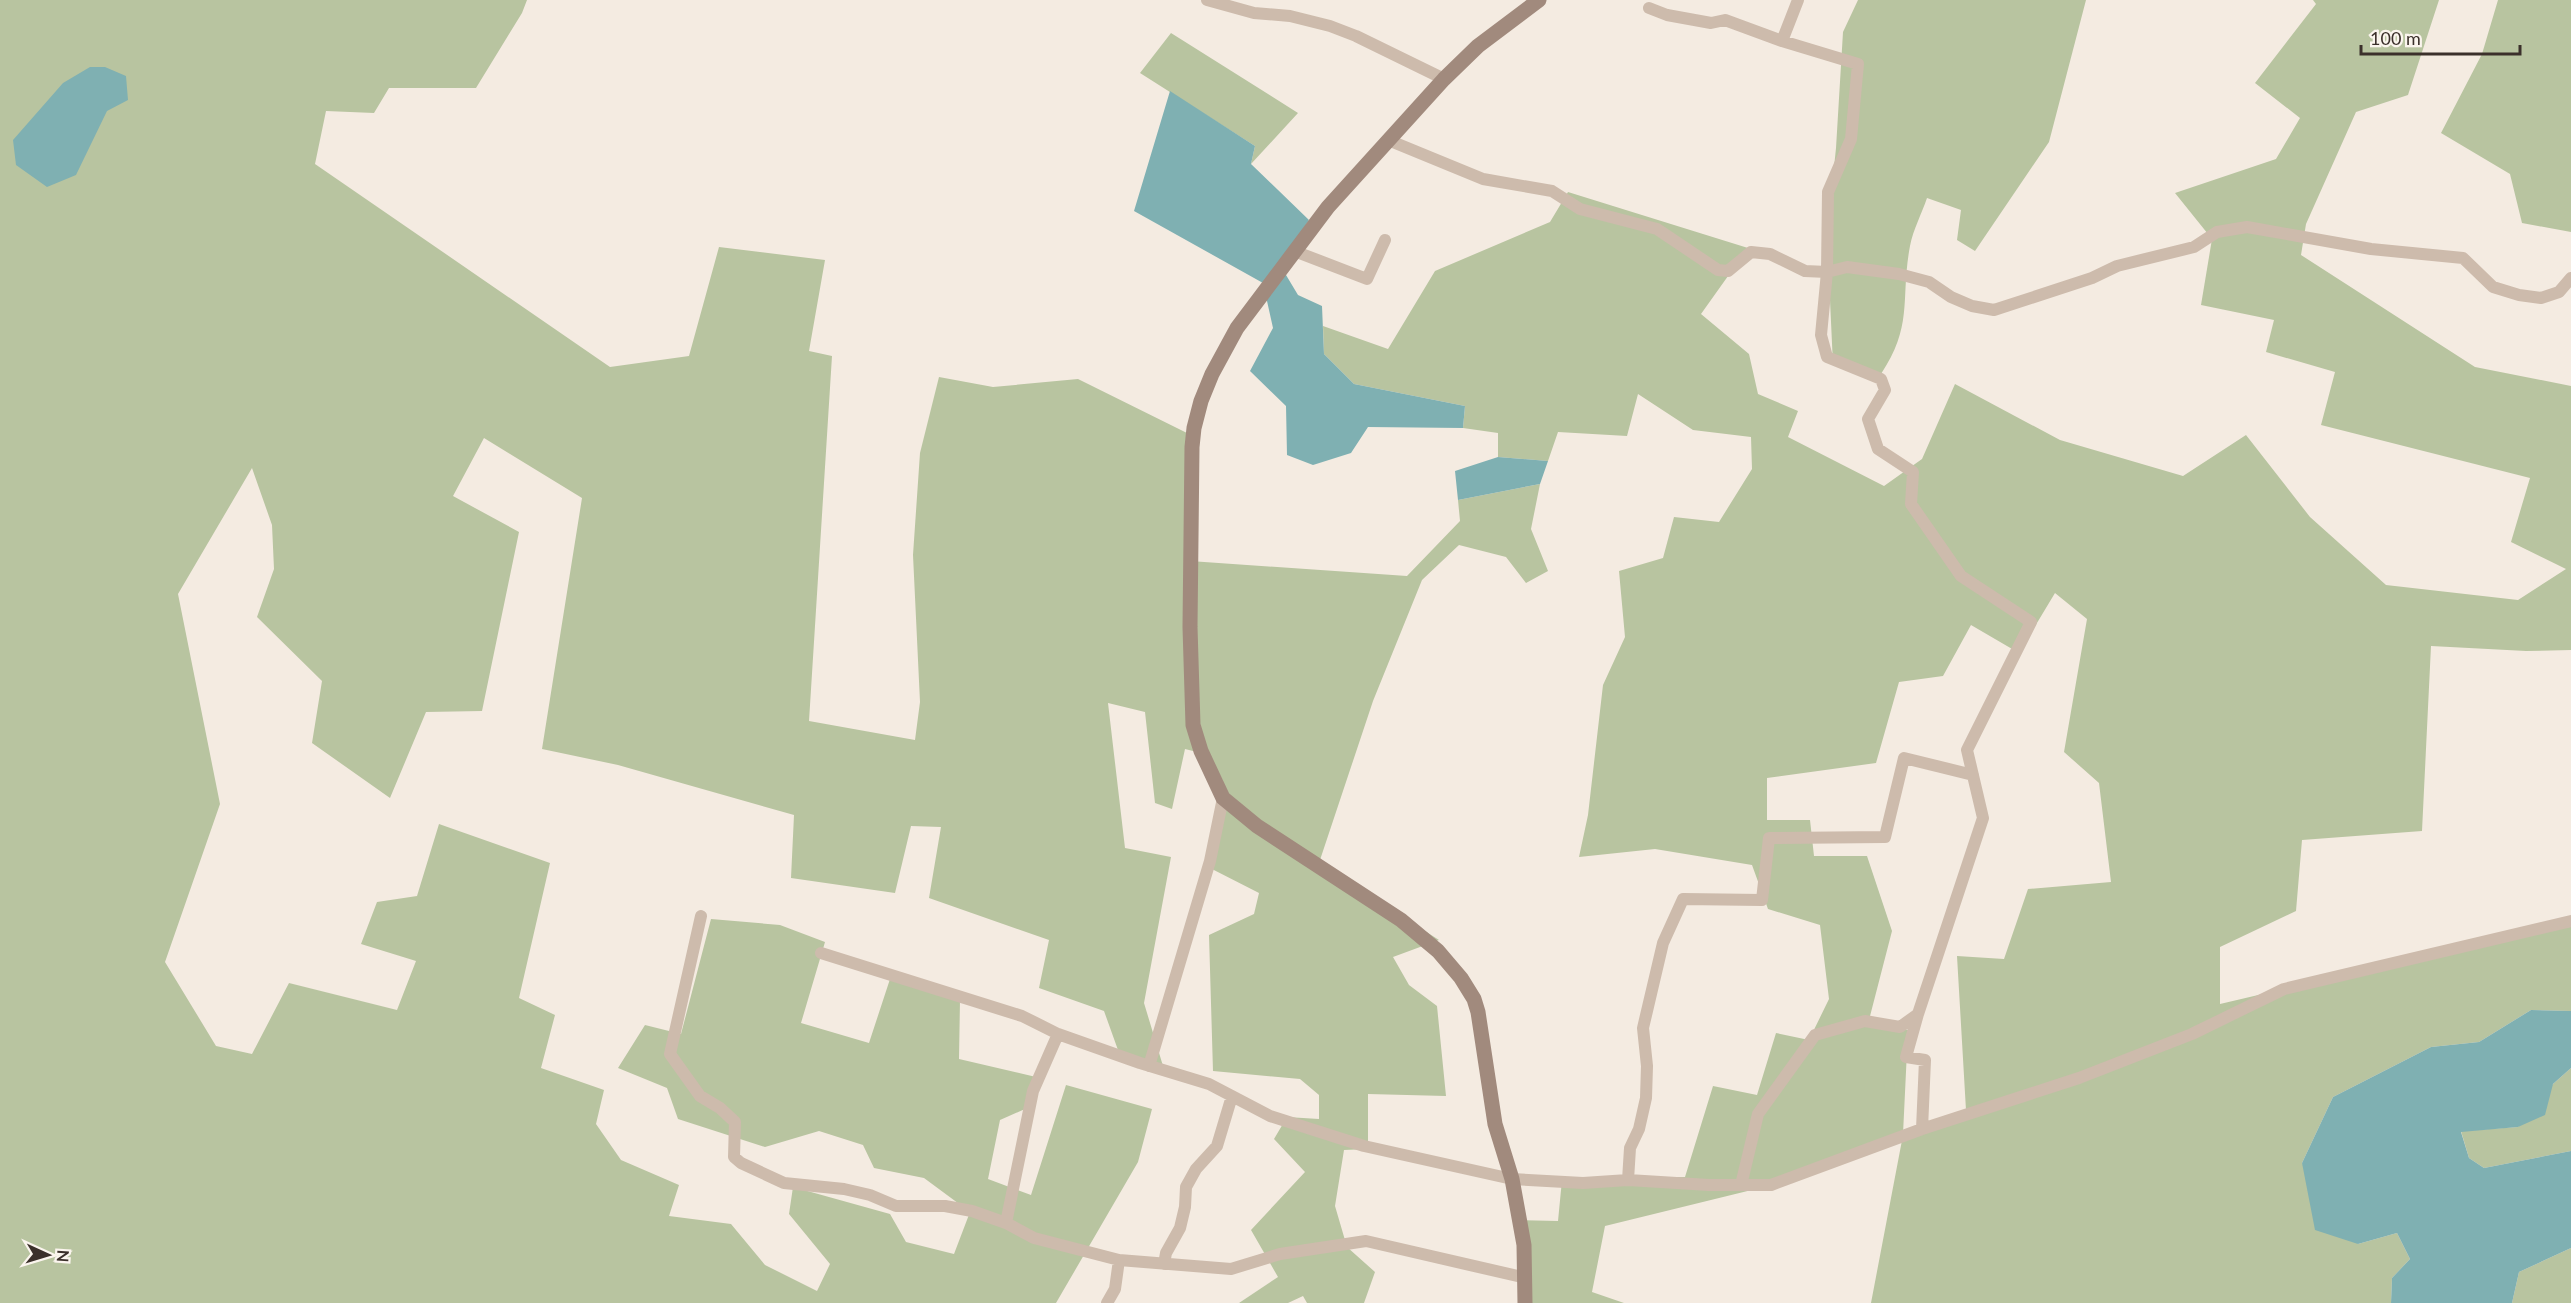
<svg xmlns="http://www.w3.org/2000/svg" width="2571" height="1303" font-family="Lato,sans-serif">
<rect width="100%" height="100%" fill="#f4ebe1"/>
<path fill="#b8c4a0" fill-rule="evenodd" d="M 0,0 L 527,0 L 522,13 L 476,88 L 389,88 L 374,113 L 326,111 L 315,164 L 610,367 L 689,356 L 719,247 L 825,260 L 809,351 L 832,356 L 809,721 L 915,740 L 920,702 L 913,555 L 920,453 L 939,377 L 993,387 L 1078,379 L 1189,434 L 1190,561 L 1407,576 L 1460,521 L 1458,500 L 1540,484 L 1531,529 L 1548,571 L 1526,583 L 1506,557 L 1459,545 L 1422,580 L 1373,701 L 1319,863 L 1439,940 L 1393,957 L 1409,985 L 1437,1006 L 1446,1096 L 1368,1094 L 1368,1149 L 1344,1150 L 1335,1206 L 1347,1247 L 1375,1272 L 1364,1303 L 1307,1303 L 1303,1296 L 1288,1303 L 1239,1303 L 1278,1277 L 1251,1230 L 1305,1172 L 1274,1139 L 1287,1117 L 1319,1119 L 1319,1095 L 1300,1079 L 1213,1071 L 1209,935 L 1254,914 L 1259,893 L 1208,867 L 1223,781 L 1209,755 L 1185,749 L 1172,809 L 1155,803 L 1145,712 L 1108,703 L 1125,848 L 1171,857 L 1144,1003 L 1163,1066 L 1118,1050 L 1104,1011 L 1039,988 L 1049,940 L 929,898 L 941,827 L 911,826 L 895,893 L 791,878 L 794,815 L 618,765 L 542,749 L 582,498 L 484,438 L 453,496 L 519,532 L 482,711 L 426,712 L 390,798 L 312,743 L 322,681 L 257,617 L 274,569 L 272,525 L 252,468 L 178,594 L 220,804 L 165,962 L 216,1046 L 252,1054 L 289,983 L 397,1010 L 416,961 L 361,944 L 377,902 L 417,896 L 439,824 L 550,863 L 519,998 L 555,1015 L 541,1068 L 604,1090 L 596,1124 L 621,1160 L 679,1185 L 669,1216 L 731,1224 L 765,1265 L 817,1291 L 830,1264 L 789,1214 L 793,1187 L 890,1214 L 906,1242 L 954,1254 L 970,1212 L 924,1178 L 874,1168 L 863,1145 L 819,1131 L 765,1147 L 678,1119 L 667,1088 L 618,1068 L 645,1025 L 681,1034 L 711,919 L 780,925 L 825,942 L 801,1023 L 869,1043 L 891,976 L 960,1000 L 959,1059 L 1036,1077 L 1025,1109 L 1000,1120 L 988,1179 L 1031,1195 L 1066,1085 L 1152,1109 L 1138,1162 L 1056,1303 L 0,1303 Z
M 1858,0 L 2086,0 L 2049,142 L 1975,251 L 1957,240 L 1961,210 L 1927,198 C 1922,213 1913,230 1910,246 C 1900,299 1914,324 1881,374 L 1833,365 L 1827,235 L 1836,148 L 1843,32 Z
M 2313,0 L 2439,0 L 2408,95 L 2356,112 L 2306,224 L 2301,255 L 2475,367 L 2571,386 L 2571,650 L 2526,651 L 2431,646 L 2422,831 L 2302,840 L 2296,911 L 2220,947 L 2220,1004 L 2571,921 L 2571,1011 L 2531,1010 L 2479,1042 L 2431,1047 L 2333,1097 L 2302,1163 L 2358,1244 L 2397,1233 L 2410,1259 L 2392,1278 L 2391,1303 L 1871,1303 L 1903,1135 L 1772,1185 L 1605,1226 L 1592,1292 L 1624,1303 L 1531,1303 L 1517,1220 L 1558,1221 L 1562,1180 L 1685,1177 L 1713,1086 L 1757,1095 L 1776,1033 L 1809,1040 L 1829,999 L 1820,925 L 1768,909 L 1752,865 L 1655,849 L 1579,857 L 1588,815 L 1603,685 L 1625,637 L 1619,571 L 1663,558 L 1674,517 L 1719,522 L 1752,469 L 1751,437 L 1693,430 L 1638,394 L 1627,436 L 1558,432 L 1548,461 L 1498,457 L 1498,433 L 1463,428 L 1465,406 L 1354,384 L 1324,354 L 1323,326 L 1388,349 L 1435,271 L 1550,222 L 1568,192 L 1748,248 L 1701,314 L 1749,354 L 1758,394 L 1798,411 L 1788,437 L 1884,486 L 1922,459 L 1955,384 L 2060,440 L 2183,476 L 2246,435 L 2310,517 L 2386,585 L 2518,600 L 2566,569 L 2511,542 L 2530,478 L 2321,425 L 2335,372 L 2266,352 L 2274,320 L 2201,305 L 2212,239 L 2175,193 L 2276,159 L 2300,118 L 2255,83 L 2316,4 ZM 2055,593 L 2087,619 L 2064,752 L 2099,783 L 2111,882 L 2028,889 L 2004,959 L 1957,956 L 1966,1110 L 1903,1134 L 1908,1030 L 1869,1020 L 1892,931 L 1867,856 L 1814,856 L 1810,820 L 1767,820 L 1767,778 L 1876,763 L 1899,682 L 1943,676 L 1971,625 L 2019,653 Z
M 2498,0 L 2571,0 L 2571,232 L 2522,223 L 2510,174 L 2441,133 L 2482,54 Z
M 1171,33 L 1298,113 L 1251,164 L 1255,146 L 1140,73 Z
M 2571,1068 L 2571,1151 L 2484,1168 L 2469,1158 L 2461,1131 L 2518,1127 L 2553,1084 Z
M 2571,1248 L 2571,1303 L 2512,1303 L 2519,1272 Z"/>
<path fill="#7fb0b2" d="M 90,67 L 105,67 L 126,76 L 128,100 L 107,111 L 76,175 L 47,187 L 16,165 L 13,140 L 63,83 Z
M 1170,91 L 1255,146 L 1251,164 L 1309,220 L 1280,265 L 1298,295 L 1322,306 L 1324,354 L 1354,384 L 1465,406 L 1463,428 L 1368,427 L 1351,453 L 1313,465 L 1287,455 L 1286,406 L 1250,371 L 1273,328 L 1263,283 L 1134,211 Z
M 1498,457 L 1548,461 L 1540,484 L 1458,500 L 1455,471 Z
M 2531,1010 L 2571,1011 L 2571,1068 L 2553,1084 L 2545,1115 L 2518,1127 L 2461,1132 L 2469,1158 L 2484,1168 L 2571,1151 L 2571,1248 L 2519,1272 L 2512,1303 L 2391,1303 L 2392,1278 L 2410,1259 L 2397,1233 L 2358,1244 L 2315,1230 L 2302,1163 L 2333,1097 L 2431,1047 L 2479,1042 Z"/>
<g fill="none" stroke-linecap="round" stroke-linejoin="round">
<path stroke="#cdbbac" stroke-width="12" d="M 1207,0 L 1254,13 L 1290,16 L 1330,26 L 1356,36 L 1444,79
M 1649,8 L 1667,15 L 1711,23 L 1725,20 L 1782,41
M 1388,140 L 1483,179 L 1552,191 L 1580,209 L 1657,229 L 1718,270 L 1728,271 L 1751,252 L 1770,254 L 1805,271 L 1827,272 L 1847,267 L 1899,274 L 1929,282 L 1951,297 L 1972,306 L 1994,310 L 2092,278 L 2117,266 L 2194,247 L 2217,232 L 2247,227 L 2371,249 L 2463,258 L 2493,287 L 2519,295 L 2541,298 L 2559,292 L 2571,278
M 1294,251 L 1367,279 L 1385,240
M 701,916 L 670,1054 L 700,1096 L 720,1108 L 735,1122 L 734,1157 L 741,1163 L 784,1183 L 844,1189 L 870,1195 L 896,1206 L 945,1206 L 972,1211 L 1006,1223 L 1034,1238 L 1119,1260 L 1231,1269 L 1280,1254 L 1366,1241 L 1526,1278
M 821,953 L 1022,1016 L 1058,1034 L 1140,1063 L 1209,1084 L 1270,1116 L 1364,1146 L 1512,1179 L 1583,1183 L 1628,1180 L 1709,1185 L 1771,1185 L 1922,1129 L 2079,1078 L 2192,1034 L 2284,989 L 2571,921
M 1918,1014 L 1906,1057 L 1925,1060 L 1922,1129
M 1149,1066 L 1210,861 L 1223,798
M 1628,1180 L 1630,1148 L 1639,1129 L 1646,1098 L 1647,1066 L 1643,1028 L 1663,943 L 1683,899 L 1762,900 L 1769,838 L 1885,837 L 1904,758 L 1973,775
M 1741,1185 L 1758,1114 L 1815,1035 L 1865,1021 L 1900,1027 L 1918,1014 L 1983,818 L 1967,750 L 2031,622 L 1961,576 L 1911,504 L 1913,472 L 1878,449 L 1868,419 L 1885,390 L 1881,379 L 1827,357 L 1821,335 L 1827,272 L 1828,192 L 1851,139 L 1858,64 L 1782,41 L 1798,0
M 1006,1223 L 1033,1091 L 1058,1034
M 1164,1264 L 1166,1253 L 1180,1228 L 1185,1207 L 1186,1187 L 1196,1169 L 1217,1146 L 1232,1096
M 1107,1303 L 1115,1289 L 1119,1260"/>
<path stroke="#a18a7d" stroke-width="15" d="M 1525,1303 L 1524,1245 L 1512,1179 L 1495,1124 L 1478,1012 L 1474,999 L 1461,978 L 1438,951 L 1401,920 L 1257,826 L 1223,798 L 1201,751 L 1193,725 L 1190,627 L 1192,447 L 1194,428 L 1201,401 L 1212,374 L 1237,328 L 1328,207 L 1444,79 L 1478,46 L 1539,0"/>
</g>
<g transform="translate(48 1255) rotate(94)" stroke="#fbf5ee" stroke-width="4.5" paint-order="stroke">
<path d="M0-4.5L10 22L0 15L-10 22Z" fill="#3b302b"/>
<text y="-9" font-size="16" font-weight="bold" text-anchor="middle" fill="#3b302b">N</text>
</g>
<path d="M2361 45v9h159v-9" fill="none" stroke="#3b302b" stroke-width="3"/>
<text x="2370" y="45" font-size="18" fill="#3b302b" stroke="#fbf5ee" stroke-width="4.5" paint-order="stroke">100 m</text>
</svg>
